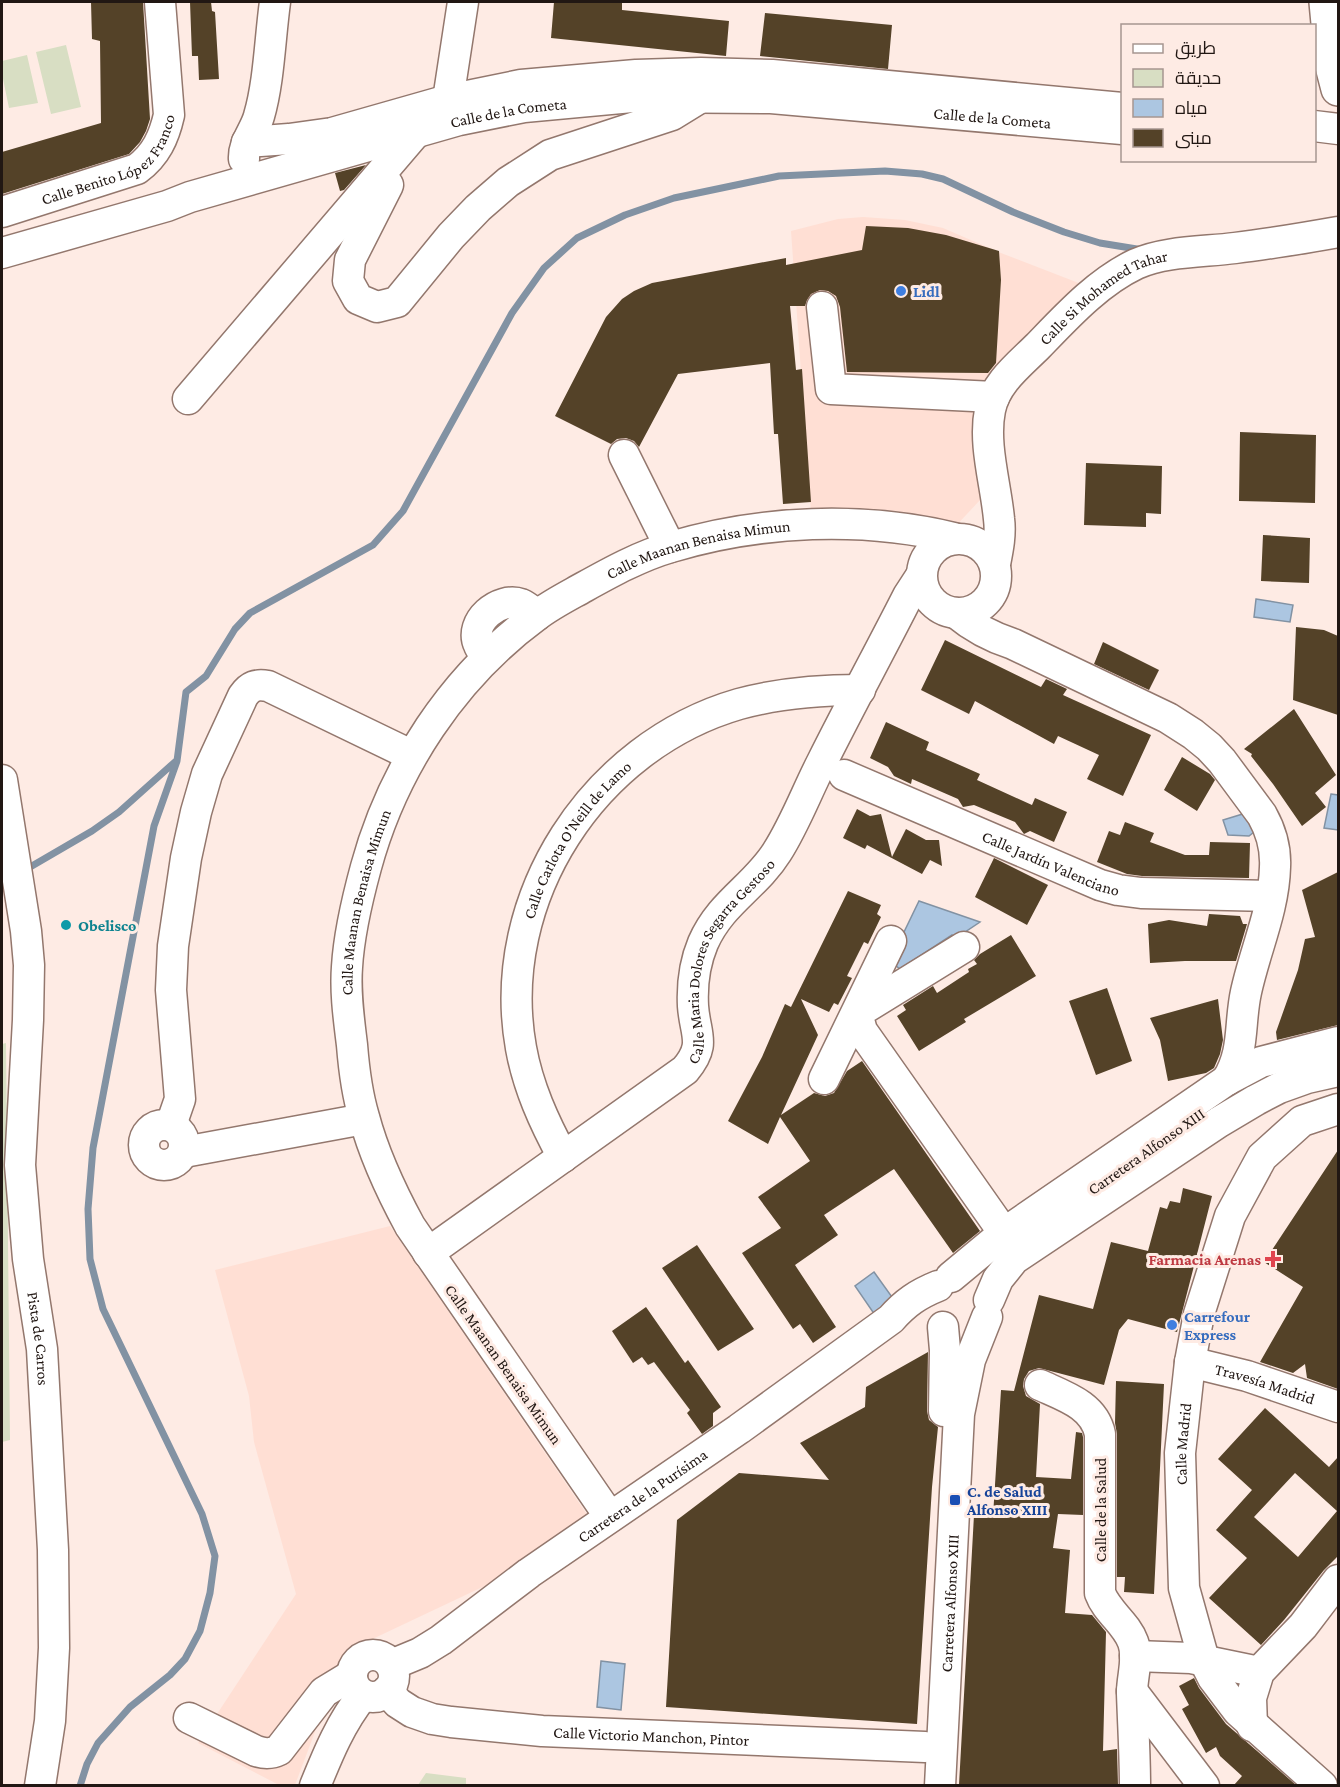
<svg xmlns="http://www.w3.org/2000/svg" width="1340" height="1787" font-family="'Crimson Pro',Cairo,serif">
<rect width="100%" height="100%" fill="#feebe4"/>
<path fill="#ffdfd4" d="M 863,217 L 905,220 L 943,228 L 1001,253 L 1089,287 L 998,383 L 984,438 L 981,499 L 953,529 L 811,513 L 791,231 L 838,219 Z
M 390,1226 L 599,1532 L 345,1652 L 295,1785 L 279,1785 L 198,1743 L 296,1594 L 254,1442 L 249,1396 L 215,1270 Z"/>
<path fill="#d8dec3" d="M 66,45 L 81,107 L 51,114 L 36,52 Z
M 27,55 L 38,103 L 9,108 L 2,74 L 2,61 Z
M 6,1043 L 10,1440 L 2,1442 L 2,1044 Z
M 426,1773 L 466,1778 L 466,1785 L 418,1785 Z"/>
<path fill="#acc6e1" stroke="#8292a3" stroke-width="1.5" d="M 1256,599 L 1293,605 L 1290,622 L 1254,617 Z
M 1331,794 L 1338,795 L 1338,830 L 1324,828 Z
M 1246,813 L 1254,832 L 1249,836 L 1228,835 L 1223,820 Z
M 919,901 L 980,922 L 956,938 L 952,935 L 900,969 L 890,961 Z
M 874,1272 L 897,1304 L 877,1318 L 855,1286 Z
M 601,1661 L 625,1664 L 621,1710 L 597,1707 Z"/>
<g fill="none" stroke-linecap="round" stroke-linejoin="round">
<path stroke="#8292a3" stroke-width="7" d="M 25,870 L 92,831 L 119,812 L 176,761
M 80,1786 L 87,1764 L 98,1743 L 130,1707 L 170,1675 L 185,1659 L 200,1631 L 210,1593 L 215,1556 L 202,1514 L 103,1309 L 90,1259 L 88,1209 L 93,1148 L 154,826 L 177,761 L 186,692 L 206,676 L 235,629 L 250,613 L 373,545 L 403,511 L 512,313 L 544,268 L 577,238 L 625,215 L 674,198 L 779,176 L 885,171 L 922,174 L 943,179 L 1013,212 L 1064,232 L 1100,243 L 1143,250"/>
</g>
<path fill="#544228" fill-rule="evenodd" d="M 91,2 L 143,2 L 150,119 L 146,131 L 140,142 L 129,154 L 2,194 L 2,152 L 101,123 L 100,41 L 92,39 Z
M 190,2 L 211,2 L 212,11 L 215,12 L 219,79 L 199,80 L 198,56 L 192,56 Z
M 554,2 L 622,2 L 622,10 L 729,21 L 726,56 L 551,38 Z
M 765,13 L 892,25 L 888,69 L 760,56 Z
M 366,165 L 344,190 L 340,191 L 335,173 Z
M 866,226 L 908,228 L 946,235 L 999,251 L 1001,280 L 996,363 L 988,373 L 847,372 L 840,307 L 836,296 L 828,291 L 820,290 L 811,294 L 807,300 L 805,306 L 790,306 L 796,370 L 802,369 L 811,502 L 783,504 L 778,434 L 774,434 L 770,363 L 678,374 L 639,447 L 634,441 L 626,438 L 617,439 L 611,444 L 555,416 L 606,317 L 622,299 L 634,291 L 652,283 L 786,258 L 786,265 L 862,250 Z
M 1240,432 L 1316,435 L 1315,503 L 1239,501 Z
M 1086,463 L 1162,466 L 1161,514 L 1146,513 L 1146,527 L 1084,525 Z
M 1263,535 L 1310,538 L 1309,583 L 1261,581 Z
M 1296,627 L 1324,630 L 1338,636 L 1338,715 L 1293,700 Z
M 945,640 L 1041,687 L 1046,679 L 1067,689 L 1063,695 L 1151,735 L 1123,796 L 1087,779 L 1099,755 L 1058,736 L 1054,744 L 975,701 L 969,714 L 921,690 Z
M 1103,642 L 1159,670 L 1149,690 L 1094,664 Z
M 1294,709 L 1336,775 L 1315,793 L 1326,807 L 1302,826 L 1273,784 L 1251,756 L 1252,754 L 1244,749 Z
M 886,722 L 929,742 L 926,750 L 980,774 L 977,780 L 1032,805 L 1035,798 L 1067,812 L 1054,842 L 1030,831 L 1024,834 L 1015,822 L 974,805 L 963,807 L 958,799 L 912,779 L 911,784 L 894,776 L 888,767 L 870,758 Z
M 1182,757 L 1210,774 L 1215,780 L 1197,811 L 1164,790 Z
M 857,809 L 870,816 L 881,814 L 892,857 L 906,829 L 926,840 L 939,840 L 942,866 L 930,860 L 922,874 L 867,845 L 865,849 L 843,838 Z
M 1125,822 L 1154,833 L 1150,842 L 1185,855 L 1209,855 L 1210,842 L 1250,843 L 1249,878 L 1142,876 L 1127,874 L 1097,862 L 1109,831 L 1120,835 Z
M 994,858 L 1048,885 L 1027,925 L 975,897 Z
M 1338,872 L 1338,1025 L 1277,1040 L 1276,1032 L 1298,970 L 1305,939 L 1315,937 L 1302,890 Z
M 848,891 L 881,905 L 877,914 L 881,917 L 868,944 L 864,942 L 847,976 L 852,978 L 838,1005 L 834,1003 L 829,1012 L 801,999 L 818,1035 L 781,1115 L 814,1093 L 825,1096 L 834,1093 L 847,1071 L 862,1061 L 980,1231 L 953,1253 L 894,1169 L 824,1215 L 838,1235 L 795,1265 L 836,1327 L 813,1343 L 800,1324 L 793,1329 L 742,1253 L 781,1228 L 758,1197 L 810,1161 L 780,1117 L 768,1144 L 728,1121 L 762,1057 L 785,1004 L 791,1007 Z
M 1209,914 L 1240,916 L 1243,924 L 1247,924 L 1236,961 L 1185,961 L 1150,963 L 1148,924 L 1169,920 L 1207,926 Z
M 1011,935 L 1036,976 L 964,1019 L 966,1022 L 919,1051 L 897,1016 L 906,1010 L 903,1005 L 933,986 L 937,993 L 969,972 L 968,969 L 977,964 L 974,960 L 980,954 Z
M 1107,988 L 1132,1061 L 1096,1075 L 1069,1001 Z
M 1218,999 L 1223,1040 L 1220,1054 L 1214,1068 L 1206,1073 L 1168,1081 L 1160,1040 L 1150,1018 Z
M 1338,1150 L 1338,1389 L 1307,1378 L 1305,1364 L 1293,1373 L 1260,1362 L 1303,1287 L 1264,1262 Z
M 1183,1188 L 1212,1196 L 1177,1332 L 1128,1319 L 1119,1330 L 1104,1385 L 1039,1368 L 1029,1371 L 1024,1379 L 1023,1386 L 1026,1396 L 1040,1404 L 1036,1477 L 1071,1479 L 1076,1432 L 1082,1433 L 1083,1437 L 1083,1515 L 1058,1514 L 1053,1548 L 1070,1550 L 1065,1613 L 1092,1615 L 1106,1632 L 1103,1751 L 1117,1749 L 1118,1785 L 959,1785 L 974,1515 L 993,1516 L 1001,1390 L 1014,1391 L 1039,1295 L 1093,1309 L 1111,1242 L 1148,1251 L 1160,1207 L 1167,1209 L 1170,1201 L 1180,1203 Z
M 697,1245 L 754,1329 L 718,1351 L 662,1268 Z
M 646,1307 L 685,1363 L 688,1360 L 721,1407 L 713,1413 L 713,1426 L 702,1434 L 687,1413 L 690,1410 L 654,1362 L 648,1365 L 642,1357 L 633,1363 L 612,1331 Z
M 928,1352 L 927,1411 L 929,1420 L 938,1427 L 932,1487 L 917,1724 L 666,1707 L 677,1520 L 739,1473 L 829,1480 L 800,1443 L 865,1407 L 866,1387 Z
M 1116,1381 L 1164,1384 L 1154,1594 L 1124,1592 L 1125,1577 L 1117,1577 L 1117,1434 L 1115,1423 Z
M 1265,1408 L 1329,1467 L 1338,1457 L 1338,1556 L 1324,1570 L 1284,1620 L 1261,1645 L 1209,1598 L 1247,1558 L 1216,1530 L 1252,1490 L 1218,1459 ZM 1295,1473 L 1337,1511 L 1298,1557 L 1254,1517 Z
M 1194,1678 L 1199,1688 L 1226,1724 L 1296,1785 L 1234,1785 L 1242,1776 L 1220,1756 L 1216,1747 L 1206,1753 L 1182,1709 L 1189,1705 L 1179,1686 Z"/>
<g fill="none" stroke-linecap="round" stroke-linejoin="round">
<defs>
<g id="minor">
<path d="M 448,100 L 463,2"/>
<path d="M 1314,126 L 1338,129"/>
<path d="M 247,142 L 289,139 L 332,133 L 448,100 L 521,85 L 636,75 L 701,73 L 772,75 L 1122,108"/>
<path d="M 244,159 C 243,143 255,131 259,116 C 269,82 270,38 275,2"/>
<path d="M 388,185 L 350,260 L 348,281 L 358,299 L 377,307 L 397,302 L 451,236 L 478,208 L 508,182 L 550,155 L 672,115 L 698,99"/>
<path id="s1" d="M 2,212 L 137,169 C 156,155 164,137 169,115 L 160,2"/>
<path id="s2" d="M 2,253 L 167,206 L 190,197 L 459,120 L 524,107 L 632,97 L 771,98 L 1122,129"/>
<path d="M 822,307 L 831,389 L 994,397"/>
<path d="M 188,399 L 417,131"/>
<path d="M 624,455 L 670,547"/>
<circle cx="959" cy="576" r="37"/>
<path id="s3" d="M 995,564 C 998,549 1001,534 999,519 C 996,485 983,444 990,410 C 995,383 1019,365 1038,346 C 1067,316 1098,282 1136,264 C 1165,251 1203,252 1235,248 C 1269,244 1304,238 1338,232"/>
<path d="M 956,613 C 974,628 991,637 1013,644 L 1168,718 L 1193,734 L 1209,747 L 1222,761 L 1262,815 C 1271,831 1276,848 1275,867 C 1274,910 1255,950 1246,992 C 1239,1024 1245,1051 1227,1080"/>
<path d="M 487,657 C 485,653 480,649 479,645 C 468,622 499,596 521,604 C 526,606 532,611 537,615"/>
<path id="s4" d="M 844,775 L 1100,885 L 1118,890 L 1141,893 L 1271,896"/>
<path id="s5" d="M 2,780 L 26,931 L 29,965 L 28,1020 L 20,1165 L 28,1259 L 42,1349 L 53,1550 L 54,1648 L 50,1721 L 40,1786"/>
<path d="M 964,947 L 857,1013 L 862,1031 L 1004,1233"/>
<path d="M 824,1079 L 891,941"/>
<circle cx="164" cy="1145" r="20"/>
<path d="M 171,1125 L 180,1099 L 171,990 L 173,946 L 186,858 L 196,812 L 207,774 L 243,696 C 250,686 256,684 268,686 L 411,755"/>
<path d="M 184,1152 L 364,1119"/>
<path id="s6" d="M 563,1157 C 544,1122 528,1087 521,1048 C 494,898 594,746 739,704 C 779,693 819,690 860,690"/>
<path id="s7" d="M 428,1253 L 685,1070 C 707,1044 695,1035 693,1006 C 692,986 695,962 703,943 C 721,902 755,887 777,852 C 795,824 807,791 822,762 C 850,706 880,651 908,596 L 921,576"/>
<path d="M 951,1277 L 1004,1233 L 1227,1080 L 1261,1062 L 1338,1042"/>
<path d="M 989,1300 L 998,1279 L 1014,1259 L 1219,1122 L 1256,1100 L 1279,1088 L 1307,1078 L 1338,1071"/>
<path d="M 943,1327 L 945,1350 L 944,1411"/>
<path id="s8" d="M 1190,1362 L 1247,1376 L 1338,1407"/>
<path d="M 1040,1385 C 1064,1396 1094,1405 1100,1434 L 1100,1593 C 1107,1612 1126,1623 1133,1642 C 1139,1658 1132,1676 1132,1693 C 1133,1724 1135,1754 1135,1786"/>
<path id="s9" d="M 610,1517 L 410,1226 C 391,1191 374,1155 364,1117 C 357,1094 354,1070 352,1045 C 349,1020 345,993 347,967 C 349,933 357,900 366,867 C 393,768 453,677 536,616 C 550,605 568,596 584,587 C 611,572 640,556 671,547 C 761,520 863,516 954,538"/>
<circle cx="373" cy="1676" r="21"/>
<path d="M 1135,1656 L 1191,1658 L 1259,1672"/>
<path id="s10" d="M 391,1665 L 420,1653 L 441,1640 L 529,1573 L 739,1429 L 891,1319 C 905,1303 918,1294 938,1286"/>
<path id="s11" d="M 387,1691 L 398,1703 L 412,1712 L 432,1719 L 451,1722 L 542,1731 L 925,1747"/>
<path d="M 1132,1691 L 1204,1786"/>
<path d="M 189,1718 L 256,1751 C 265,1754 271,1754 279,1750 L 324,1692 L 352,1675"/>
<path d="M 1252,1726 L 1251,1698 L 1259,1672 L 1303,1626 L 1338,1580"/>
<path d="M 315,1786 C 328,1754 341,1722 363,1695"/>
<path id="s12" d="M 940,1786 L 959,1414 L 970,1360 L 987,1317"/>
<path id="s13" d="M 1322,1786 L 1238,1711 L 1213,1678 L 1204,1660 L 1184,1588 L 1180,1453 L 1190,1362 L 1199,1314 L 1230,1216 L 1262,1157 L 1302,1121 L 1338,1109"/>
</g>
<path id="major" d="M 1326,2 L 1332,66 L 1338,89"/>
</defs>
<use href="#minor" stroke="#93776d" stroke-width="33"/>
<use href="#major" stroke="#93776d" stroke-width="36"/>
<use href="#minor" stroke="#fff" stroke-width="30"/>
<use href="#major" stroke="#fff" stroke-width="33"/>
</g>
<g fill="#3f7fe0" stroke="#feebe4" stroke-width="2">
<circle cx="901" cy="291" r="6"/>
<circle cx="1172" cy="1325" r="6"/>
</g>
<circle fill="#0f9aa8" stroke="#feebe4" stroke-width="2" cx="66" cy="925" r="6"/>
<path fill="#e0444e" stroke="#feebe4" stroke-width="2" d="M1270 1250h6v6h6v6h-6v6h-6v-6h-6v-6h6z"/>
<rect fill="#1a4fb4" stroke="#feebe4" stroke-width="2" x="949" y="1494" width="12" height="12" rx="3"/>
<g text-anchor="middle" stroke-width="6" stroke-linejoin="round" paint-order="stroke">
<g font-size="16" fill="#211713" stroke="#feebe4">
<text dy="6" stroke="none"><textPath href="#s2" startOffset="526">Calle de la Cometa</textPath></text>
<text dy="6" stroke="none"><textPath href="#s2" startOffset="1012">Calle de la Cometa</textPath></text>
<text dy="6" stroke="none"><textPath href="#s1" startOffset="124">Calle Benito López Franco</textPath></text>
<text dy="6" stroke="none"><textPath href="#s3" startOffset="320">Calle Si Mohamed Tahar</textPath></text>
<text dy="6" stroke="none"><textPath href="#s9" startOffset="1212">Calle Maanan Benaisa Mimun</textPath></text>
<text dy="6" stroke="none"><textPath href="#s6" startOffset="342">Calle Carlota O'Neill de Lamo</textPath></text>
<text dy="6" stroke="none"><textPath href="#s4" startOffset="225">Calle Jardín Valenciano</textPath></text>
<text dy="6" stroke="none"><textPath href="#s9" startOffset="690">Calle Maanan Benaisa Mimun</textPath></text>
<text dy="6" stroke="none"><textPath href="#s7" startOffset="440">Calle Maria Dolores Segarra Gestoso</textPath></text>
<text transform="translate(1146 1151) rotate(-35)" y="6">Carretera Alfonso XIII</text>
<text dy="6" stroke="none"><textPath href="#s5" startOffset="562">Pista de Carros</textPath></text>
<text transform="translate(504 1364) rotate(55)" y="6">Calle Maanan Benaisa Mimun</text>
<text dy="6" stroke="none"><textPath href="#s8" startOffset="78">Travesía Madrid</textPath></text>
<text dy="6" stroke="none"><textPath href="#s13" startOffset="393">Calle Madrid</textPath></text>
<text dy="6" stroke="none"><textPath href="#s10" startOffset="304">Carretera de la Purísima</textPath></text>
<text transform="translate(1100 1510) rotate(-90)" y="6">Calle de la Salud</text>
<text dy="6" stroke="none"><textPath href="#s12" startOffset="183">Carretera Alfonso XIII</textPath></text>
<text dy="6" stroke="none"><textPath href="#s11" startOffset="274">Calle Victorio Manchon, Pintor</textPath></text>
</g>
<g font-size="16" font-weight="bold" fill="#366cbe" stroke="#feebe4" text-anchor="start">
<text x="913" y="297">Lidl</text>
<text x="1184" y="1322">Carrefour<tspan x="1184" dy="18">Express</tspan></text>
</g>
<g font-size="16" font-weight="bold" fill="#0d838f" stroke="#feebe4" text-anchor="start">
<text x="78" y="931">Obelisco</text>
</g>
<g font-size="16" font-weight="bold" fill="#be3a42" stroke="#feebe4" text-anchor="end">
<text x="1261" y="1265">Farmacia Arenas</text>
</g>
<g font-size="16" font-weight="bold" fill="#164399" stroke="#feebe4" text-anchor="start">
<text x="967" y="1497">C. de Salud<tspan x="967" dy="18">Alfonso XIII</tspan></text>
</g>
</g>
<rect width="1340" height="1787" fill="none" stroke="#211713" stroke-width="6"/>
<rect x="1121" y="24" width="195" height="138" fill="#feebe4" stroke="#a69690" stroke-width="1.5"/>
<rect x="1133" y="44" width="30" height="9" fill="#ffffff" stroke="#a69690" stroke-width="1.5"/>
<text x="1175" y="54" font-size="18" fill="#211713">طريق</text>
<rect x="1133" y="69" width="30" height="18" fill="#d8dec3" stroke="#a69690" stroke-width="1.5"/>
<text x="1175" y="84" font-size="18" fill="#211713">حديقة</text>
<rect x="1133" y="99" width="30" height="18" fill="#acc6e1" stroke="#a69690" stroke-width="1.5"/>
<text x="1175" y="114" font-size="18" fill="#211713">مياه</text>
<rect x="1133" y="129" width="30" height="18" fill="#544228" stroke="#a69690" stroke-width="1.5"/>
<text x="1175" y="144" font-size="18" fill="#211713">مبنى</text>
</svg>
